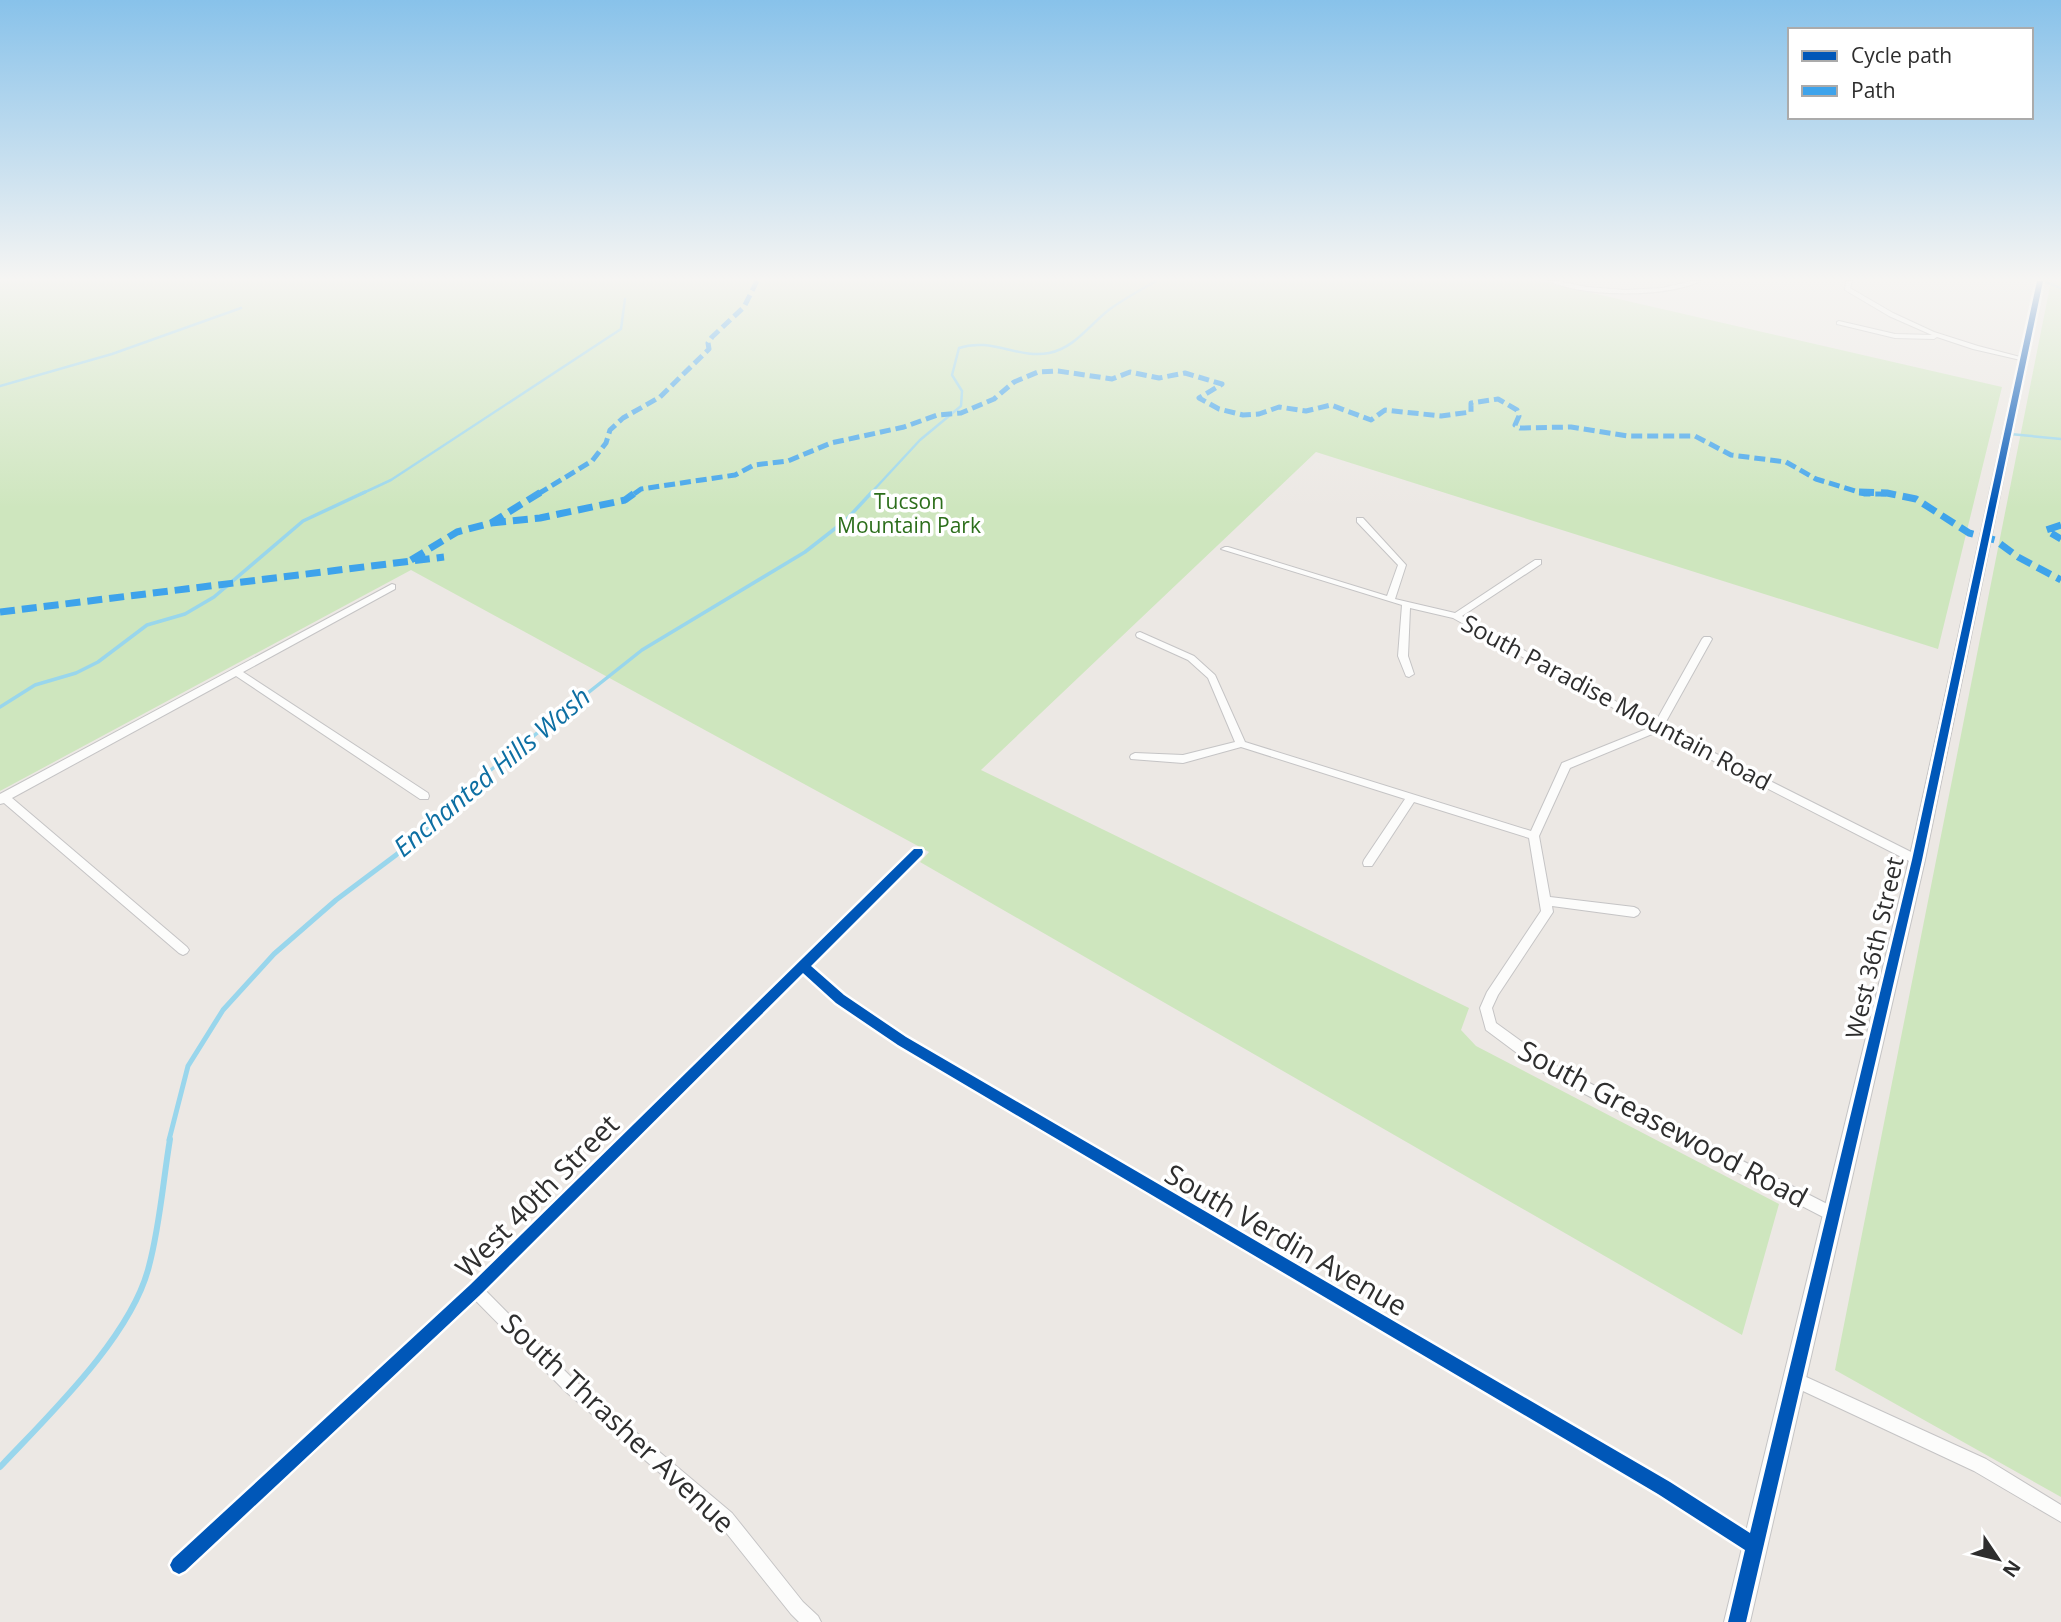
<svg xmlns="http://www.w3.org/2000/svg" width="2061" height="1622" font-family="'Open Sans',sans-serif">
<rect width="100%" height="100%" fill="#ece8e4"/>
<path fill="#cee6be" d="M 0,281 L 1540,281 L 2002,387 L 1938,649 L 1316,452 L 981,770 L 1469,1008 L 1461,1030 L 1476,1046 L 1779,1204 L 1742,1335 L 920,862 L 929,852 L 411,570 L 0,791 Z
M 2051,281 L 2061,281 L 2061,1497 L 1835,1370 Z"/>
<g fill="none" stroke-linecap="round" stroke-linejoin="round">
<path stroke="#99d6ec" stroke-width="2.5" d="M 2043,281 L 2061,288
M 0,386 L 112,354 L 241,308
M 2010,434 L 2061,439
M 361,494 L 391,480 L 621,329 L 625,299
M 870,494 L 920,440 L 961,406 L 962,391 L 952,375 L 959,348 C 991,337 1018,359 1049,353 C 1075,348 1090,324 1110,309 C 1124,299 1140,290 1156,281"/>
<path stroke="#99d6ec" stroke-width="3.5" d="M 0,707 L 35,685 L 76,673 L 98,662 L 147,625 L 185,614 L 214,597 L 303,521 L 365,492
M 487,773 L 642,650 L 805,552 L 846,520 L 872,492"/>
<path stroke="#99d6ec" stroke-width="5" d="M 169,1140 L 188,1066 L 223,1010 L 274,954 L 336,900 L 396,855 L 489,772"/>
<path stroke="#99d6ec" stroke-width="6" d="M 0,1467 C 49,1415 132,1336 149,1266 C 160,1225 163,1181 170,1139"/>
<defs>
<path id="street" d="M 1549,281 L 1558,281 L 1587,287 L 1625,290 L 1662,288 L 1692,281 L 1700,281 C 1666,298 1583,297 1549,281 Z
M 1846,281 L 1852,281 L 1850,288 L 1893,313 L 1934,332 L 1978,346 L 2028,359 L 2025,361 L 1973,349 L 1937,337 L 1934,339 L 1895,338 L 1837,324 L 1837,322 L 1839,321 L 1895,334 L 1932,335 L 1889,316 L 1845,290 Z
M 1357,518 L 1363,518 L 1406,565 L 1395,599 L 1455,613 L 1535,560 L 1541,560 L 1541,564 L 1462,616 L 1655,723 L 1702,639 L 1704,637 L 1710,637 L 1712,639 L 1663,727 L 1921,857 L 1922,860 L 1921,863 L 1913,863 L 1657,732 L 1570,768 L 1539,836 L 1550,897 L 1634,907 L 1638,909 L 1640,912 L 1638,915 L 1634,917 L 1552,906 L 1553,912 L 1551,915 L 1498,995 L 1492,1008 L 1496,1023 L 1554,1065 L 1839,1210 L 1841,1215 L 1839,1220 L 1834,1222 L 1829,1220 L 1544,1073 L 1486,1030 L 1480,1008 L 1487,992 L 1541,911 L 1529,838 L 1414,802 L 1372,866 L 1364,866 L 1363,863 L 1364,860 L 1405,799 L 1241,747 L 1183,763 L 1131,759 L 1130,757 L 1131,755 L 1135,753 L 1183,755 L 1235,742 L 1208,678 L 1188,660 L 1137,637 L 1136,635 L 1137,633 L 1140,632 L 1194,656 L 1215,675 L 1245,742 L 1531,831 L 1562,763 L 1649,728 L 1453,618 L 1410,608 L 1408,656 L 1414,674 L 1409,677 L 1406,676 L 1398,656 L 1402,605 L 1221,549 L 1225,547 L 1228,547 L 1387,596 L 1398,565 L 1357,522 Z
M 392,584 L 395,585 L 395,589 L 243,672 L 428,793 L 429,796 L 428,799 L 420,799 L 236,676 L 12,798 L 187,947 L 189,950 L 187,953 L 183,955 L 179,953 L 4,803 L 0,804 L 0,794 Z
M 918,848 L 922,849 L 923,852 L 922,855 L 811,966 L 844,995 L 906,1037 L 1670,1482 L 1760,1540 L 1762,1546 L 1760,1552 L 1754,1554 L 1748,1552 L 1658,1494 L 898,1045 L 836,1003 L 803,973 L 485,1290 L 575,1381 L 732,1513 L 803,1602 L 818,1616 L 821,1622 L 799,1622 L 791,1614 L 720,1525 L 565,1391 L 475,1300 L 185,1571 L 179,1574 L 173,1571 L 170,1565 L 173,1559 L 470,1285 L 914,849 Z
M 1793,1371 L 1986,1459 L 2061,1505 L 2061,1522 L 1974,1471 L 1788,1384 L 1785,1379 L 1788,1374 Z"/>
<path id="secondary" d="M 2036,281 L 2044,281 L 1925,860 L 1750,1622 L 1724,1622 L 1909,860 Z"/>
</defs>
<use href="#street" stroke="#c5c4c5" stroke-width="2"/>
<use href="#secondary" stroke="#c5c4c5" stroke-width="2"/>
<use href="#street" fill="#fcfcfb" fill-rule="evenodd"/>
<use href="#secondary" fill="#fcfcfb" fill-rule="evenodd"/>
<path stroke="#3ea3eb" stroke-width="5" stroke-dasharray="11 5" stroke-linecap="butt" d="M 538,494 L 592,461 L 606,443 L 610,430 L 623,418 L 660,397 L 709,349 L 708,343 L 712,337 L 744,307 L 757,281
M 634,494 L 641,489 L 735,475 L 754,465 L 788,461 L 831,443 L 904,427 L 937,415 L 961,413 L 994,399 L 1014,382 L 1038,372 L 1058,371 L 1112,379 L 1130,372 L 1159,378 L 1185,373 L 1222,384 L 1199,398 L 1219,409 L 1243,415 L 1259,414 L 1279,407 L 1306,411 L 1331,405 L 1371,420 L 1385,410 L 1441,416 L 1471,412 L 1471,403 L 1498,399 L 1517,410 L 1519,416 L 1515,425 L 1520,428 L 1571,427 L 1628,436 L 1695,436 L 1731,455 L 1786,462 L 1816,479 L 1865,494 L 1892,494"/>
<path stroke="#3ea3eb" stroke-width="7" stroke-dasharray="15 7" stroke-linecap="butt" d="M 1859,492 L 1887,493 L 1916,499 L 1969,533 L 1995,540 L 2018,557 L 2061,580
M 491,523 L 540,518 L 625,500 L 636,492
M 2061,525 L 2046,530 L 2061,539
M 411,560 L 457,532 L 491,523 L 541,492
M 0,612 L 444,557"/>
<defs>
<path id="cycleway" d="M 2037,281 L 2043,281 L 1922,860 L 1746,1622 L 1728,1622 L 1745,1550 L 1658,1494 L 898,1045 L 836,1003 L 803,973 L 480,1295 L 185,1571 L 179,1574 L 173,1571 L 170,1565 L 173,1559 L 470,1285 L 914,849 L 922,849 L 923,852 L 922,855 L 811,966 L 844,995 L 906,1037 L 1670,1482 L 1750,1533 L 1912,860 Z"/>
</defs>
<use href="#cycleway" stroke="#fff" stroke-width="5"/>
<use href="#cycleway" fill="#0057b8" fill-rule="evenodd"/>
</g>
<linearGradient id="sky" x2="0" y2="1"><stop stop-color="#88c2ea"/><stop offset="0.55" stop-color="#f6f5f3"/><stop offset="1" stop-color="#f6f5f3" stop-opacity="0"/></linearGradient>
<rect width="2061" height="508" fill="url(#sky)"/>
<g text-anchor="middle" stroke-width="7" stroke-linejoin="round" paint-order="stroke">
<g font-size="21" fill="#2c6e1b" stroke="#fff">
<text x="909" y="509">Tucson<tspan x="909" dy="24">Mountain Park</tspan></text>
</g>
<g font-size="24" fill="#2e2e2e" stroke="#fff">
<text transform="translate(1616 703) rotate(28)" y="8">South Paradise Mountain Road</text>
<text transform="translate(1875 948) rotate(-77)" y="8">West 36th Street</text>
</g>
<g font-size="26" font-style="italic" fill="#0d6fa3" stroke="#fff">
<text transform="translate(492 772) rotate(-40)" y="9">Enchanted Hills Wash</text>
</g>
<g font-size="28" fill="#2e2e2e" stroke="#fff">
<text transform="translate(1663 1124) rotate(28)" y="10">South Greasewood Road</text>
<text transform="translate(537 1196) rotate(-45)" y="10">West 40th Street</text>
<text transform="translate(1286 1240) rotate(30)" y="10">South Verdin Avenue</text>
<text transform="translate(618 1423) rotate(43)" y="10">South Thrasher Avenue</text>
</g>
</g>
<rect x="1788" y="28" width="245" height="91" fill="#ffffff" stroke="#ababab" stroke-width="2"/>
<rect x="1802" y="51" width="35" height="10" fill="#0057b8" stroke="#ababab" stroke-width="2"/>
<text x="1851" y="63" font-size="21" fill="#2e2e2e">Cycle path</text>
<rect x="1802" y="86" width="35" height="10" fill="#3ea3eb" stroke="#ababab" stroke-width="2"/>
<text x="1851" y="98" font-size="21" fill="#2e2e2e">Path</text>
<g transform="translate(1998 1559) rotate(125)" stroke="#ffffff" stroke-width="5" paint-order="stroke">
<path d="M0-5L12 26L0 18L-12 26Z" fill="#2e2e2e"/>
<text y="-10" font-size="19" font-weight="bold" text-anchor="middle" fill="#2e2e2e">N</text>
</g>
</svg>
